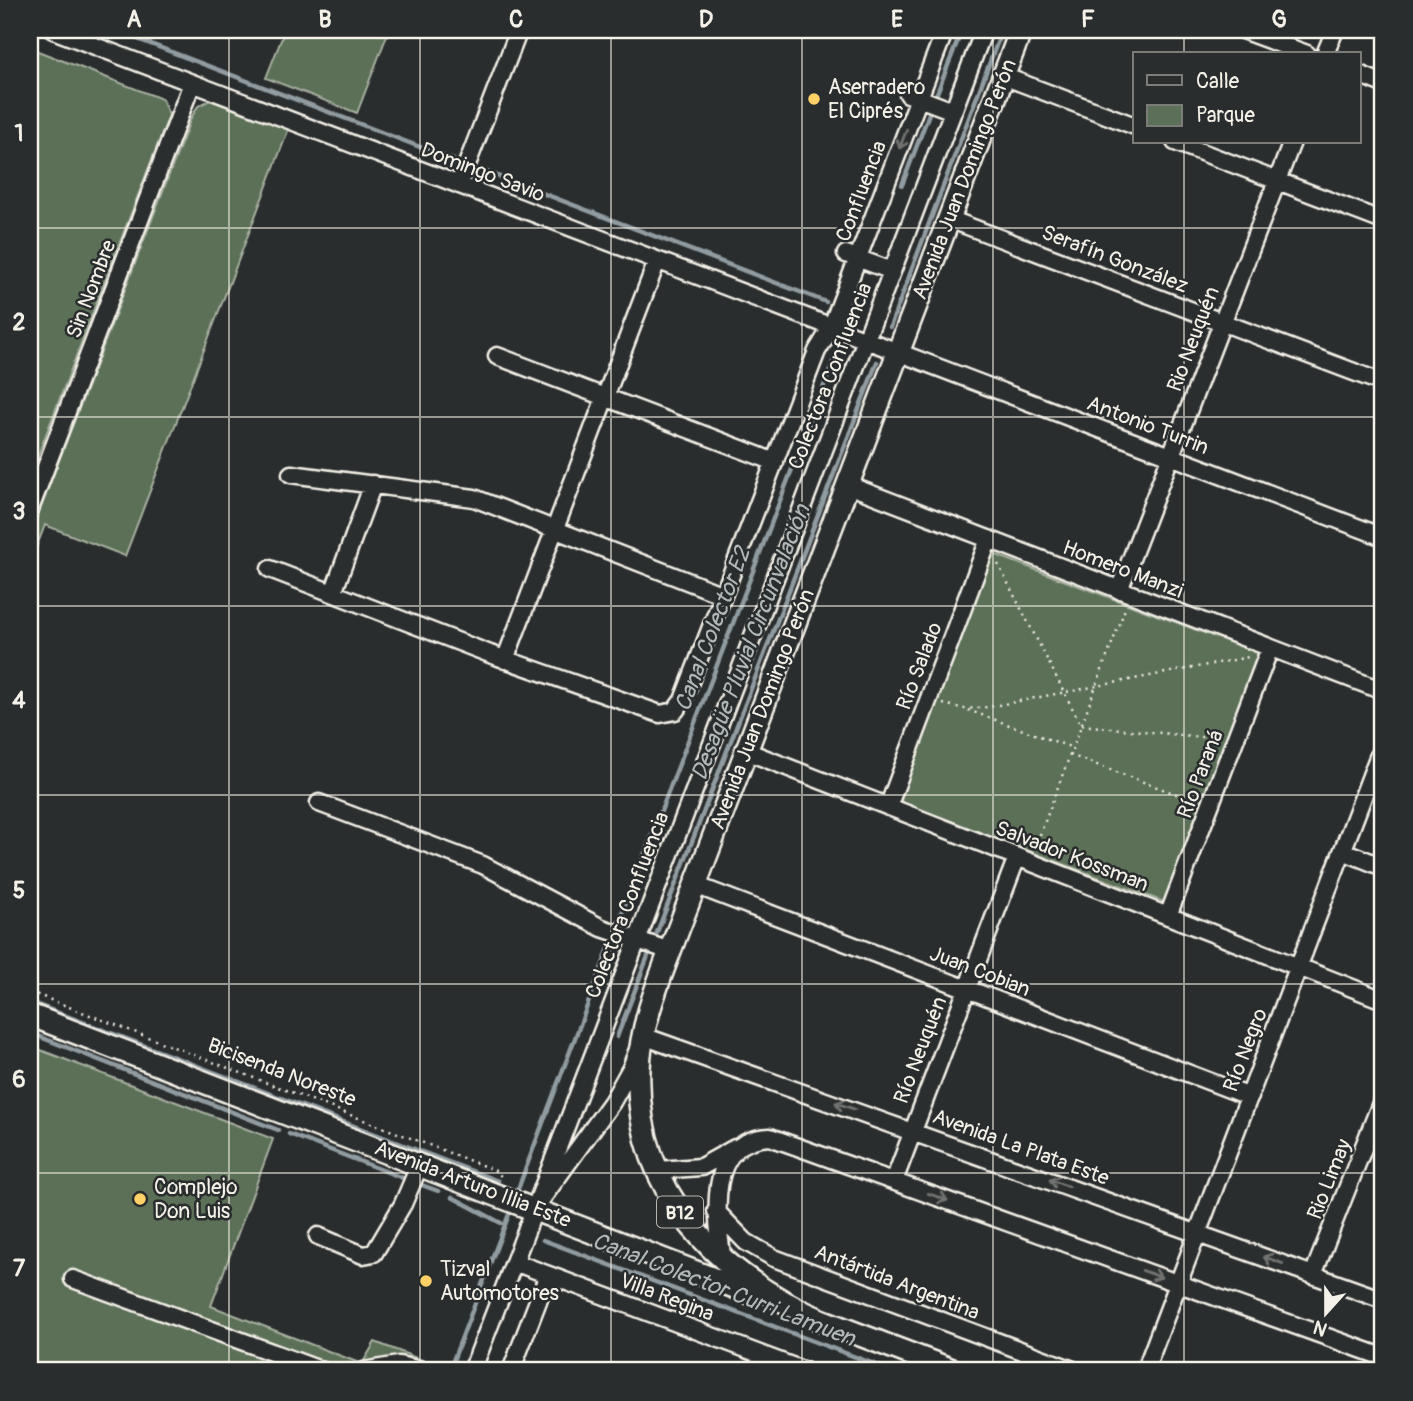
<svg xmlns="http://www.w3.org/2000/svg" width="1413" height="1401" font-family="Pangolin,sans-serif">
<rect width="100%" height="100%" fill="#2a2d2e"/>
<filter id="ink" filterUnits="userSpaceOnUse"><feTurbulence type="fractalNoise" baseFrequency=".0143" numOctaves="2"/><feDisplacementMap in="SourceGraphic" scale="14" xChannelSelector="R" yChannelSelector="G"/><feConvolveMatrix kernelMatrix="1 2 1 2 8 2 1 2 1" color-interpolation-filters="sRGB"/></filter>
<g filter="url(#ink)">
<path fill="#5b6f59" stroke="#a8b0a0" stroke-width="2" d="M 285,30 L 389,30 L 357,113 L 266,78 Z
M 30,48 L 162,99 L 169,115 L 30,476 Z
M 210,100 L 289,128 L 125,556 L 45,525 L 30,564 L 30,536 L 191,118 L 198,106 Z
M 991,553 L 1258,653 L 1164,902 L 897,801 Z
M 30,1046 L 273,1139 L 211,1306 L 362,1364 L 375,1342 L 443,1368 L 441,1371 L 30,1371 Z"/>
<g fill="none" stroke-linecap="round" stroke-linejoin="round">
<path stroke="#909ca1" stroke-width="4.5" d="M 114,30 L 454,160
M 935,98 L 962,30
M 482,170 L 826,302
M 902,185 L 930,111
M 890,327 L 1002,30
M 617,926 L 840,344
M 656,935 L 877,362
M 30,1002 L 498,1181
M 30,1033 L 278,1130
M 617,1037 L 648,956
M 289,1134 L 408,1180
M 419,1184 L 438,1191
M 518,1189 L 612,940
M 452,1197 L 501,1223
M 543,1240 L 893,1371
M 449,1371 L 511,1209"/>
<defs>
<path id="minor" d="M 53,30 L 1383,537
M 1242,30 L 1307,54
M 1325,54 L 1335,30
M 1359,74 L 1383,84
M 1003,76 L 1135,126
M 908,94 L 953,111
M 1175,142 L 1383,221
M 459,185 L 519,30
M 949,219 L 1383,383
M 846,254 L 892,271
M 497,356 L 775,462
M 291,474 L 474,498 L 723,595
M 848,485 L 1383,691
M 30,509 L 192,83
M 270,569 L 490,654 L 660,714 L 675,711 L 683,700 L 817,351 L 831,328 L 945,30
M 1119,590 L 1292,142
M 333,593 L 373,484
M 505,660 L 657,261
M 746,751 L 1383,1000
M 319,803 L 483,865 L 602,928 L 670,951
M 888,807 L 989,539
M 1343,851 L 1383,867
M 695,885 L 1250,1097
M 1168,916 L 1270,648
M 658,1170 L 701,1167 L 735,1148
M 894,1181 L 1017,857
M 535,1208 L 984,30
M 716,1211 L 746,1242 L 774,1258 L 1076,1371
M 318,1236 L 363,1255 L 374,1253 L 403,1204 L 420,1164
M 723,1261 C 716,1216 705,1140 770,1137 L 1383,1357
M 514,1262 L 805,1371
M 1313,1275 L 1383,1098
M 73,1279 L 323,1371
M 363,1371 L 399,1365 L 425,1371
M 472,1371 L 535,1208 L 612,1102 L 631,1068 L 643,1036 L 1383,1300
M 511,1371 L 548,1275
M 1145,1371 L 1383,744"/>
<path id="major" d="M 30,1015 L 750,1293
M 813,1317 L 955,1371
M 825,1322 C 719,1276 634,1193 639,1069 C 640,1029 656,988 670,951 L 1021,30"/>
</defs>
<use href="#minor" stroke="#f4f1e8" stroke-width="21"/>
<use href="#major" stroke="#f4f1e8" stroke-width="26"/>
<path stroke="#f4f1e8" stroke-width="2.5" stroke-dasharray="2 5" stroke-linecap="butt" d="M 998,564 L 1081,725 L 1221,739
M 943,704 L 965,709 L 988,707 L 1249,657
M 968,710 L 1073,748
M 1070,755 L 1195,801
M 1035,848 L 1125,609
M 30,992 L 494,1170 L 501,1176"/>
<use href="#minor" stroke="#2a2d2e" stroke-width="16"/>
<use href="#major" stroke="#2a2d2e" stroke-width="21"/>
</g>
<defs><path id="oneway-shaft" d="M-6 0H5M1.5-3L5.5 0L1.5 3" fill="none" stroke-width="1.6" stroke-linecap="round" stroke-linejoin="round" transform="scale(1.75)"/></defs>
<g stroke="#71726f">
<use href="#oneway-shaft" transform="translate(903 139) rotate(111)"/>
<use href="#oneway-shaft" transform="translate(845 1106) rotate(-161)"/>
<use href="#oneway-shaft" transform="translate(1059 1183) rotate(-160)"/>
<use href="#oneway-shaft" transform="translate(938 1197) rotate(20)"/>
<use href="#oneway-shaft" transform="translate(1273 1260) rotate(-160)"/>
<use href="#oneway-shaft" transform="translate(1152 1274) rotate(20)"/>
</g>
</g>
<path fill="none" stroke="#f4f1e8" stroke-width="2" stroke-opacity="0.55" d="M 229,30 L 229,1371M 420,30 L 420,1371M 611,30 L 611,1371M 802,30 L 802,1371M 993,30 L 993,1371M 1184,30 L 1184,54M 1184,142 L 1184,1371M 30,228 L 1383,228M 30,417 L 1383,417M 30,606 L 1383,606M 30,795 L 1383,795M 30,984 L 1383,984M 30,1173 L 1383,1173"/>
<g fill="#ffd166" stroke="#2a2d2e" stroke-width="2.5">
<circle cx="814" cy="99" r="7"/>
<circle cx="140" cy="1199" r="7"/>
<circle cx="426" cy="1281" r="7"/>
</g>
<g text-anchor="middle" stroke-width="5" stroke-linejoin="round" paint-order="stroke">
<rect fill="#2a2d2e" stroke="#b7b6b0" stroke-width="2" x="657" y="1196.5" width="46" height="31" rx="5"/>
<g font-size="19" font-weight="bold" fill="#f4f1e8">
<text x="680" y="1219">B12</text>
</g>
<g font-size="21" fill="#f4f1e8" stroke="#2a2d2e" text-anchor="start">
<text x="828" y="94">Aserradero<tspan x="828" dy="24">El Ciprés</tspan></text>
<text x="154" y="1194">Complejo<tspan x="154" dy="24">Don Luis</tspan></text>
<text x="440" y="1276">Tizval<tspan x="440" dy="24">Automotores</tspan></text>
</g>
<g font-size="21" fill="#f4f1e8" stroke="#2a2d2e">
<text transform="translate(483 172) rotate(21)" y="7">Domingo Savio</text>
<text transform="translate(964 179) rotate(-69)" y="7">Avenida Juan Domingo Perón</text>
<text transform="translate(861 191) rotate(-69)" y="7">Confluencia</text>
<text transform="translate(1115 259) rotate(21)" y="7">Serafín González</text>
<text transform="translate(91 289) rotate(-69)" y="7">Sin Nombre</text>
<text transform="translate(1193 339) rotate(-69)" y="7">Rio Neuquén</text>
<text transform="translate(830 376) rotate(-69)" y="7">Colectora Confluencia</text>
<text transform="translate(1148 425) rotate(21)" y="7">Antonio Turrin</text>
<text transform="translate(1123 569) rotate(21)" y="7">Homero Manzi</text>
<text transform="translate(919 666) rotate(-69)" y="7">Río Salado</text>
<text transform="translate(762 709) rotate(-69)" y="7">Avenida Juan Domingo Perón</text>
<text transform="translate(1200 774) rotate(-69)" y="7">Río Paraná</text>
<text transform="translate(1072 856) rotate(21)" y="7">Salvador Kossman</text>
<text transform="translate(627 905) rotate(-69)" y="7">Colectora Confluencia</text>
<text transform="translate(980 971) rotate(21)" y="7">Juan Cobian</text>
<text transform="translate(920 1050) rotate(-69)" y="7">Río Neuquén</text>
<text transform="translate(1245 1050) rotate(-69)" y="7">Río Negro</text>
<text transform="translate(282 1072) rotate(21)" y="7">Bicisenda Noreste</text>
<text transform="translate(1021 1147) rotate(20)" y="7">Avenida La Plata Este</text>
<text transform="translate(1329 1179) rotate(-68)" y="7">Rio Limay</text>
<text transform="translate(473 1184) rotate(21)" y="7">Avenida Arturo Illia Este</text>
<text transform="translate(897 1282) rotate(21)" y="7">Antártida Argentina</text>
<text transform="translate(667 1297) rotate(21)" y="7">Villa Regina</text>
</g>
<g font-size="23" font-style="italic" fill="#b1b8b8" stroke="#2a2d2e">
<text transform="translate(712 629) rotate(-69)" y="8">Canal Colector E2</text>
<text transform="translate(750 642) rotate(-69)" y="8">Desagüe Pluvial Circunvalación</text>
<text transform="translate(724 1289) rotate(21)" y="8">Canal Colector Curri Lamuen</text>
</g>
</g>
<rect width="1413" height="1401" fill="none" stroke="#2a2d2e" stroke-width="77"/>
<rect x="1133" y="52" width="228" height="91" fill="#2a2d2e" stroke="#7b7b78" stroke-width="2"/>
<rect x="1147" y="75" width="35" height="10" fill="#2a2d2e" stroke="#7b7b78" stroke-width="2"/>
<text x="1196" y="88" font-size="21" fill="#f4f1e8">Calle</text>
<rect x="1147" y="105" width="35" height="21" fill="#5b6f59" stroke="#7b7b78" stroke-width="2"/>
<text x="1196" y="122" font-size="21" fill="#f4f1e8">Parque</text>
<g transform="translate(1326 1313) rotate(201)" stroke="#2a2d2e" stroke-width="5" paint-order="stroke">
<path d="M0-5L12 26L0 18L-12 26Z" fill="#f4f1e8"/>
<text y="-10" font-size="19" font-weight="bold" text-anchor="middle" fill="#f4f1e8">N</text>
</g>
<rect x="38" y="38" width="1336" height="1324" fill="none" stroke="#f4f1e8" stroke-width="2.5"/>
<g font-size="23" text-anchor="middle" font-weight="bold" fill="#f4f1e8">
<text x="134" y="27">A</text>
<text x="325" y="27">B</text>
<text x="516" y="27">C</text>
<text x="706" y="27">D</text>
<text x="897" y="27">E</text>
<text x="1088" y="27">F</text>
<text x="1279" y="27">G</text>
<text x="19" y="141">1</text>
<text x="19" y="330">2</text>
<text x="19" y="519">3</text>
<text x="19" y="708">4</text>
<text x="19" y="898">5</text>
<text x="19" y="1087">6</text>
<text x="19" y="1276">7</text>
</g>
</svg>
